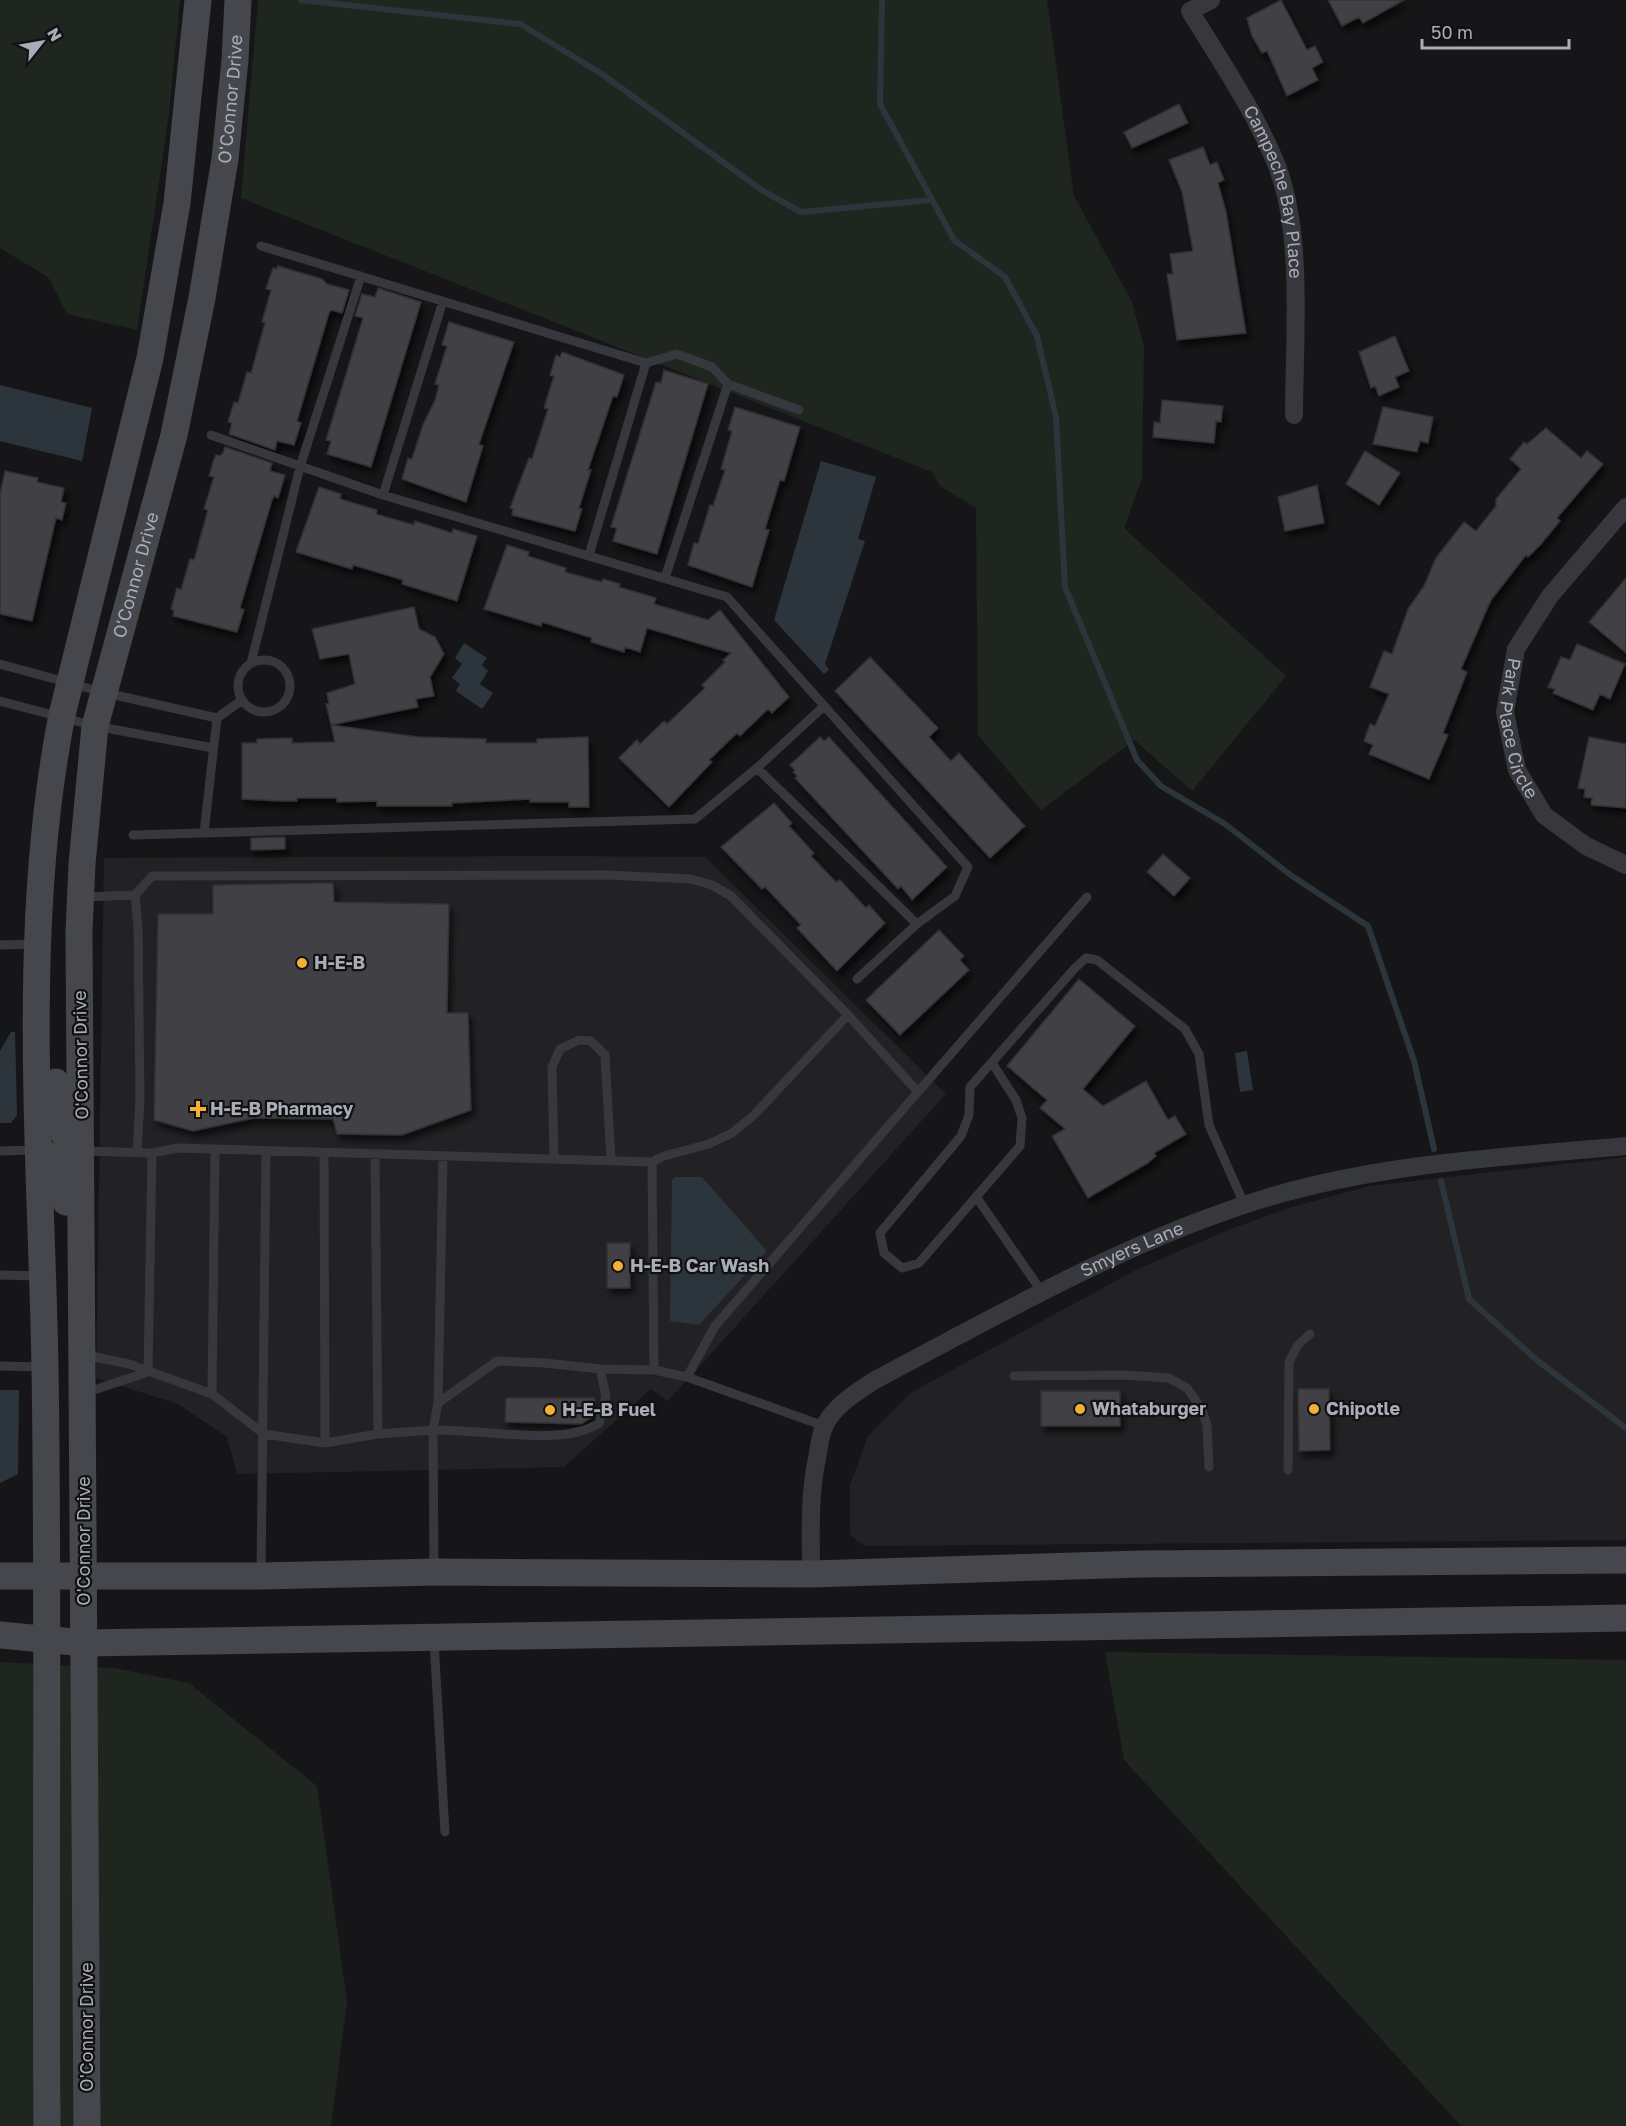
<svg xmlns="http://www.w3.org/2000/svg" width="1626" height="2126" font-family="'Golos Text',sans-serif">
<defs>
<filter id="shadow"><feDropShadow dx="3.5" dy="6" stdDeviation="3" flood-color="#0009"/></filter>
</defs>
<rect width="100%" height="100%" fill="#161618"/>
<path fill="#222225" d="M 551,856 L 705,857 L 946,1094 L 668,1401 L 651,1389 L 564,1467 L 237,1474 L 227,1437 L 178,1404 L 96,1378 L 104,858 Z
M 1626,1157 L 1626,1540 L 866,1546 L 858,1542 L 850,1534 L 850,1485 L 868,1436 L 912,1392 L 1136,1270 L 1230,1229 L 1295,1206 L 1370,1186 Z"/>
<path fill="#1e261f" d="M 0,0 L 180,0 L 169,114 L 137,330 L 67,314 L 48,277 L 0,248 Z
M 258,0 L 1047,0 L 1074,196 L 1132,302 L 1144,347 L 1142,478 L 1124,528 L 1286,676 L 1192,791 L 1134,740 L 1041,810 L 978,735 L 976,508 L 940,486 L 932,472 L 241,198 Z
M 1105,1652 L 1626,1660 L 1626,2126 L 1461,2126 L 1124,1760 Z
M 0,1662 L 114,1668 L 189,1683 L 317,1786 L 347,2001 L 331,2126 L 0,2126 Z"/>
<path fill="#2c353c" d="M 0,385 L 92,408 L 82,461 L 0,441 Z
M 821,461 L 876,477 L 858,539 L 865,541 L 825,664 L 829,670 L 824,674 L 774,620 Z
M 464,643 L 487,658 L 482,665 L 488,671 L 480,684 L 493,693 L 482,709 L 456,691 L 460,684 L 452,678 L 462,664 L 455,658 Z
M 11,1032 L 15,1032 L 17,1115 L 11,1123 L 0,1123 L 0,1051 Z
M 1247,1051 L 1253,1090 L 1240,1092 L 1235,1053 Z
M 675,1177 L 702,1177 L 767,1251 L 699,1325 L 670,1321 L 672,1180 Z
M 0,1390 L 19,1390 L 18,1474 L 0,1483 Z"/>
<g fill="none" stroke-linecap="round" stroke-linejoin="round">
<path stroke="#2c353c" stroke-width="6" d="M 301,0 L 520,24 L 602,74 L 763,191 L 801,212 L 931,200
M 882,0 L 880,104 L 954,240 L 1005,277 L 1037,336 L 1056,417 L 1065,587 L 1137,760 L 1161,786 L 1225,824 L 1292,876 L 1368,926 L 1414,1061 L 1434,1149
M 1441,1181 L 1469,1299 L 1538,1361 L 1626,1428"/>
</g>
<path fill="#404145" stroke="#303034" stroke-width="1.5" filter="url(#shadow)" d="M 1281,0 L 1307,50 L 1315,46 L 1323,62 L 1312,68 L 1318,80 L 1287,96 L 1267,51 L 1262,53 L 1252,36 L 1247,18 Z
M 1328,0 L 1404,0 L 1363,23 L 1359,17 L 1342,26 Z
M 1179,104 L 1188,123 L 1132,148 L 1124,132 Z
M 1203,147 L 1210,165 L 1217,162 L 1224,180 L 1218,183 L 1226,212 L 1246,333 L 1177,340 L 1167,274 L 1173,274 L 1170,254 L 1193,251 L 1182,192 L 1169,160 Z
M 278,266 L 322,279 L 327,284 L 349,290 L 342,313 L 331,310 L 329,313 L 297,421 L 301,423 L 294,445 L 277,441 L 275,450 L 229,434 L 232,423 L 228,422 L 234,402 L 238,403 L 247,372 L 251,373 L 265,323 L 262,322 L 271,290 L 266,289 L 273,268 L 277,269 Z
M 378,288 L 421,302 L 371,467 L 327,454 L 331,441 L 326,440 L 363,318 L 355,316 L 362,294 L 375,297 Z
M 449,322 L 514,342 L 479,444 L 483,446 L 466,502 L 402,479 L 408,458 L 412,459 L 423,425 L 435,400 L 439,385 L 435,384 L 447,346 L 442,345 Z
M 1395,336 L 1409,371 L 1395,377 L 1399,387 L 1379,396 L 1375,386 L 1371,388 L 1359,352 Z
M 562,352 L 624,375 L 617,397 L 613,396 L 588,470 L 591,470 L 579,508 L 582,509 L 575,531 L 512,515 L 513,509 L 510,508 L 529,458 L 532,459 L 548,409 L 544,408 L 554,376 L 550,375 L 556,355 L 560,357 Z
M 664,370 L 708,384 L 657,554 L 613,541 L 617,528 L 611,527 L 656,382 L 661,383 Z
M 1162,400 L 1223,406 L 1221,422 L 1216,421 L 1214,443 L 1153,437 L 1154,422 L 1160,423 Z
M 735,407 L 800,427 L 784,481 L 780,480 L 765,529 L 769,530 L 752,587 L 688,565 L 694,543 L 698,544 L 710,505 L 713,506 L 725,470 L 721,469 L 732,431 L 728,430 Z
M 1383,407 L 1433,417 L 1428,443 L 1420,441 L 1417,452 L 1373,444 Z
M 1546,428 L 1581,458 L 1587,451 L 1603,464 L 1557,518 L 1560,521 L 1541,544 L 1528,557 L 1526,555 L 1491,600 L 1461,669 L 1467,672 L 1443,733 L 1448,735 L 1429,779 L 1369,754 L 1373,745 L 1364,741 L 1370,724 L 1375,726 L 1389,694 L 1370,687 L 1384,651 L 1392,654 L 1408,609 L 1424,586 L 1436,558 L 1464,522 L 1476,531 L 1496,506 L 1496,499 L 1521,469 L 1510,459 L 1524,442 L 1527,444 Z
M 225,447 L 272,463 L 270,471 L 285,475 L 278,498 L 274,496 L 272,500 L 240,608 L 244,610 L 237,632 L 173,616 L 174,610 L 171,609 L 177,588 L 181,590 L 190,559 L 194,560 L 208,510 L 204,509 L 214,477 L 209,476 L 213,462 L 216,455 L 220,456 L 223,453 Z
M 1365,451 L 1400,473 L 1379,505 L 1346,484 Z
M 5,471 L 38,478 L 37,482 L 64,488 L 61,502 L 66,503 L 62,520 L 56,518 L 32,621 L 0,614 L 0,494 Z
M 1317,485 L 1324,523 L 1285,531 L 1278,497 Z
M 319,487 L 341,494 L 340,499 L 377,510 L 376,514 L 414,525 L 415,521 L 452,533 L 453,529 L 477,536 L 457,601 L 402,584 L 403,580 L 353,565 L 352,569 L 296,552 Z
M 507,545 L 529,552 L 528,556 L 566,568 L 565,572 L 602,582 L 603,579 L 620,584 L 619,587 L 656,598 L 654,604 L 708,620 L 720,610 L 789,697 L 772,713 L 768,709 L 740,736 L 737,733 L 709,760 L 712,762 L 669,807 L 619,758 L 637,740 L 640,744 L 664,721 L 667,724 L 705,688 L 702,685 L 725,662 L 723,660 L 731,653 L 647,628 L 640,652 L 625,647 L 624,652 L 591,642 L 592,638 L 542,622 L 541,626 L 484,609 Z
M 1626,578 L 1626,653 L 1589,622 Z
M 414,607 L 419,629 L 435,637 L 444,654 L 430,677 L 434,696 L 416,699 L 418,707 L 331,725 L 418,737 L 486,739 L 486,743 L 537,743 L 537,739 L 588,737 L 589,807 L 569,807 L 569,802 L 530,802 L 530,799 L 452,803 L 452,806 L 377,806 L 377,801 L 337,802 L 337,798 L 297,798 L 297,801 L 281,801 L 242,799 L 242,743 L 257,743 L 257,739 L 292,738 L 292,743 L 335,742 L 326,704 L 329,704 L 327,693 L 355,684 L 349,654 L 320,659 L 312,629 Z
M 1577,644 L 1625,664 L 1610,699 L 1600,694 L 1593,710 L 1553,693 L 1555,689 L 1548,687 L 1561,657 L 1570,660 Z
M 870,657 L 938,728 L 929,737 L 951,761 L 959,753 L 1025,826 L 990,858 L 835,691 Z
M 820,737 L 824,741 L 829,737 L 947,867 L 912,900 L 901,886 L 898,889 L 795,778 L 797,776 L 793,772 L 795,770 L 790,765 Z
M 1589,737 L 1626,744 L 1626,808 L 1591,805 L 1592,798 L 1584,797 L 1585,789 L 1578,788 Z
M 774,803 L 792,823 L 789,826 L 814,853 L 811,856 L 836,882 L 840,880 L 866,908 L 869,905 L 885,923 L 837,971 L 797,928 L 801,925 L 765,887 L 762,889 L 721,847 Z
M 285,837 L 285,849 L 251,850 L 251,838 Z
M 1163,854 L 1190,878 L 1174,896 L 1147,872 Z
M 333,883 L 334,902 L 449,904 L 447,1013 L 468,1013 L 471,1110 L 402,1135 L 337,1134 L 333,1119 L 254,1118 L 193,1131 L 154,1120 L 158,914 L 213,914 L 213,885 Z
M 939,930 L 964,956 L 960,960 L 969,970 L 900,1035 L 866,1000 Z
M 1079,979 L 1135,1026 L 1083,1089 L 1103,1106 L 1146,1081 L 1168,1120 L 1175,1116 L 1186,1134 L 1154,1153 L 1156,1156 L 1148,1163 L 1088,1198 L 1052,1136 L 1065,1129 L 1040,1108 L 1047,1100 L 1007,1066 Z
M 607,1243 L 630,1243 L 630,1288 L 607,1288 Z
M 1298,1389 L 1329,1389 L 1330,1450 L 1299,1451 Z
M 1041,1391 L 1120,1391 L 1120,1426 L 1041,1426 Z
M 506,1398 L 595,1398 L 594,1416 L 581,1424 L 505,1422 Z"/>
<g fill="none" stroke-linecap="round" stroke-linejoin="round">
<path stroke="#37383d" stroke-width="9" d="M 261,246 L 646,363 L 677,354 L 712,367 L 728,384 L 799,410
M 211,435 L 383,495 L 727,597 L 968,867 L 955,896 L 917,924 L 857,979
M 383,495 L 443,301
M 589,555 L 646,363
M 665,578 L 728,384
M238 686a26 26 0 1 1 52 0a26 26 0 1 1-52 0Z
M 251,663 L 300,467 L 361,276
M 0,664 L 106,693 L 217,718
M 0,701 L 95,726 L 213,748
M 757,768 L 917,924
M 204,833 L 217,718 L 242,700
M 133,835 L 695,819 L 757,768 L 824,706
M 135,895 L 138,927 L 140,1100 L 137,1152
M 84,897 L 135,895 L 152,876 L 608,875 L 691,879 L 712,885 L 731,896 L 848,1015 L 918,1092
M 0,945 L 36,944
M 992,1063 L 1016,1100 L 1022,1118 L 1020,1146 L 919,1263 L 902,1268 L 884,1253 L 880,1233 L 961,1136 L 969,1115 L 970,1087 L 1075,968 L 1086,958 L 1097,960 L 1185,1029 L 1199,1054 L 1209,1125 L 1245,1206
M 0,1151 L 36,1150
M 83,1151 L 152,1153 L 178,1148 L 652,1162 L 654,1370
M 324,1153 L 325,1443
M 375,1154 L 378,1434
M 554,1159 L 552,1067 L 560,1049 L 579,1040 L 591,1041 L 605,1055 L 611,1161
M 652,1162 L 664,1156 L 709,1144 L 732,1133 L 753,1116 L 848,1015
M 977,1198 L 1042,1292
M 0,1275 L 40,1276
M 87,1349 L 95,1357 L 129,1364 L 212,1394 L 264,1434 L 325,1443 L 378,1434 L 433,1430 L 438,1403 L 497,1361 L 545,1363 L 600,1369 L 654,1370 L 687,1377 L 824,1426
M 0,1366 L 43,1367
M 148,1372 L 152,1153
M 1014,1376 L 1124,1375 L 1169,1378 L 1187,1388 L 1202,1409 L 1207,1426 L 1209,1467
M 687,1377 L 715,1326 L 1087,897
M 85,1393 L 148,1372
M 212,1394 L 215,1149
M 438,1403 L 443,1156
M 1288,1470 L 1289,1362 L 1298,1345 L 1310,1334
M 434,1570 L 433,1430 C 478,1428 562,1448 599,1423 L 606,1396 L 600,1369
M 261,1574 L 266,1151
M 434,1640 L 445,1832"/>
<g stroke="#37383d" stroke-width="18">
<path id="s1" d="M 1211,0 L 1190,11 C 1220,60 1256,113 1277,166 C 1304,236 1294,340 1294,415"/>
<path id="s2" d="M 1626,507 L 1550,596 L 1516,649 L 1505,712 L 1517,770 L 1544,815 L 1586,846 L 1626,865"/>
<path id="s3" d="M 811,1574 C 811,1537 809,1500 816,1463 C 819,1451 819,1438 824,1427 C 833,1406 857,1392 875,1380 C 1002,1313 1128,1240 1266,1198 C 1382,1163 1506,1157 1626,1146"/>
</g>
<g stroke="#45474d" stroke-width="27">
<path d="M 56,1082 C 57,1112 54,1133 81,1151"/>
<path d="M 39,1150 L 62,1164 L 66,1202"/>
<path d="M 0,1576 L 261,1576 L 435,1572 L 811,1574 L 1141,1564 L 1626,1560"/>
<path d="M 0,1635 L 84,1643 L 1626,1618"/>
<path d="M 47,2126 C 45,1873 49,1620 45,1367 C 41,1151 20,928 62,715 L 150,358 L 177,203 L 198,0"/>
<path id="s4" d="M 87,2126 L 79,932 L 82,864 L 95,726 L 174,435 L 202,298 L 225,159 L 235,60 L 238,0"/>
</g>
</g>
<g fill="#f2b134" stroke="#111113" stroke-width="2">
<circle cx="302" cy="963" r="6"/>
<path d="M195 1100h6v6h6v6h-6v6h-6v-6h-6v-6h6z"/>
<circle cx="618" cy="1266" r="6"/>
<circle cx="1080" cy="1409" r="6"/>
<circle cx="1314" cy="1409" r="6"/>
<circle cx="550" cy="1410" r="6"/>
</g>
<g text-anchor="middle" stroke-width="4.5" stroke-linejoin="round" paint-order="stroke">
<g font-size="18" fill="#a8adb8" stroke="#111113">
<text dy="6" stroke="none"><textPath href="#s4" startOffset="2043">O'Connor Drive</textPath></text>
<text dy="6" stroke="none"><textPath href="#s1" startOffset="226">Campeche Bay Place</textPath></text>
<text dy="6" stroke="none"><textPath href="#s4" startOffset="1557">O'Connor Drive</textPath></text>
<text dy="6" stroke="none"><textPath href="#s2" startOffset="262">Park Place Circle</textPath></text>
<text transform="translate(81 1055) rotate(-91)" y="6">O'Connor Drive</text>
<text dy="6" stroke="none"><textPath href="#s3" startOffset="507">Smyers Lane</textPath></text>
<text transform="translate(84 1541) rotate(-90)" y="6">O'Connor Drive</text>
<text transform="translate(87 2027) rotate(-90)" y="6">O'Connor Drive</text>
</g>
<g font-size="18" font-weight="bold" fill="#a8adb8" stroke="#111113" text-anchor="start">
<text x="314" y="969">H-E-B</text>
<text x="210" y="1115">H-E-B Pharmacy</text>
<text x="630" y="1272">H-E-B Car Wash</text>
<text x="1092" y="1415">Whataburger</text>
<text x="1326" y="1415">Chipotle</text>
<text x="562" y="1416">H-E-B Fuel</text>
</g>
</g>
<g transform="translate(42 42) rotate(59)" stroke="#111113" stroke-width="4.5" paint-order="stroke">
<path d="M0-4.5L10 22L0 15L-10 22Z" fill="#a8adb8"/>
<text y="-9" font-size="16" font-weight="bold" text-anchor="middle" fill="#a8adb8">N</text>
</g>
<path d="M1422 39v9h147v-9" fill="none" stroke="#a8adb8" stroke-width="3"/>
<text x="1431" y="39" font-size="18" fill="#a8adb8" stroke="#111113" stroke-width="4.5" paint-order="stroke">50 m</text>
</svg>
